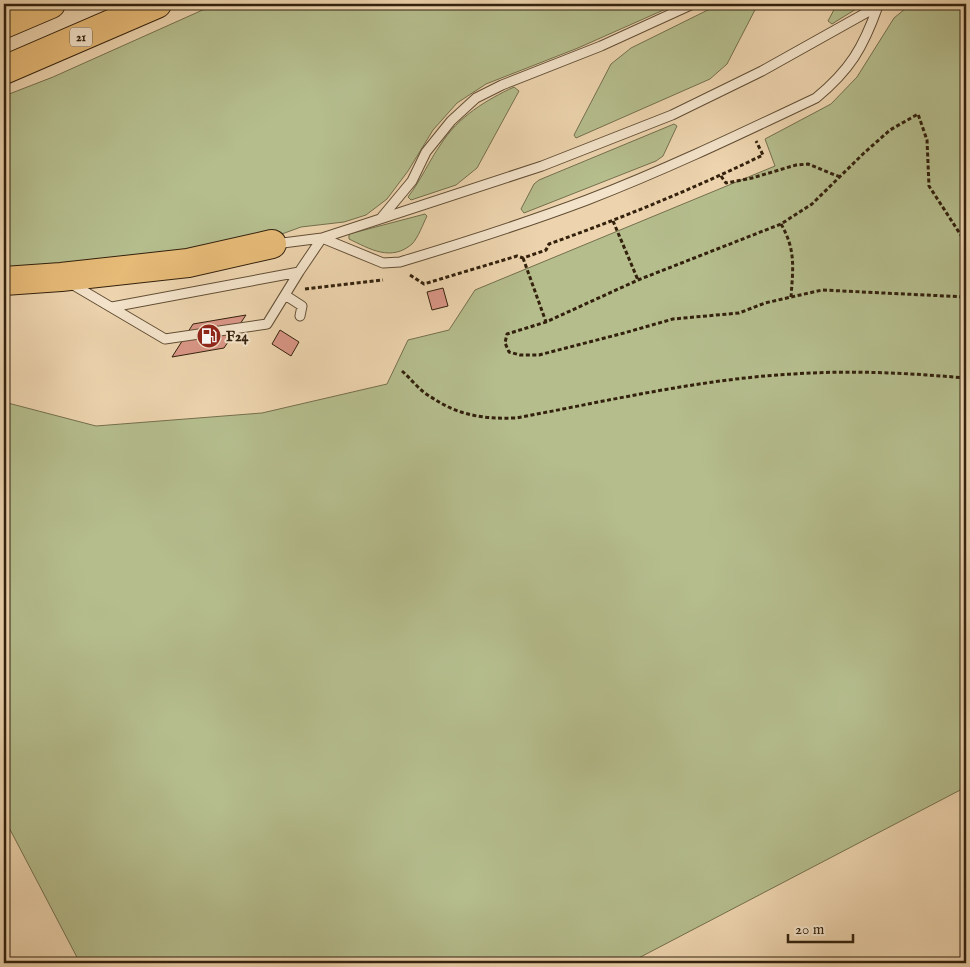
<svg xmlns="http://www.w3.org/2000/svg" width="970" height="967" font-family="'IM FELL English',serif">
<rect width="100%" height="100%" fill="#edd4ae"/>
<filter id="stains"><feTurbulence type="fractalNoise" baseFrequency=".004" numOctaves="4"/><feColorMatrix values="0 0 0 0 .2 0 0 0 0 .09 0 0 0 0 .02 0 0 0 .5 -.17"/></filter>
<radialGradient id="worn" r=".72"><stop offset=".6" stop-color="#630" stop-opacity="0"/><stop offset="1" stop-color="#630" stop-opacity=".3"/></radialGradient>
<path fill="#b5bd8d" stroke="#746f4d" d="M 216,4 L 677,4 L 578,48 L 486,84 L 457,103 L 433,130 L 408,171 L 387,199 L 366,215 L 344,222 L 301,227 L 271,238 L 177,254 L 4,273 L 4,96 L 53,77 Z
M 720,4 L 758,4 L 727,64 L 710,79 L 576,138 L 574,135 L 611,64 L 631,48 Z
M 837,4 L 864,4 L 832,24 L 828,21 Z
M 911,4 L 966,4 L 966,787 L 629,963 L 80,963 L 4,818 L 4,402 L 96,426 L 262,413 L 387,384 L 408,340 L 449,330 L 475,290 L 775,166 L 765,139 L 831,104 L 857,77 L 894,18 Z
M 514,87 L 519,91 L 477,168 L 456,185 L 411,200 L 408,197 C 421,180 429,161 441,144 C 458,117 486,100 514,87 Z
M 674,124 L 677,126 L 663,156 L 656,161 L 524,213 L 521,209 L 534,184 L 539,180 Z
M 425,214 L 427,216 C 423,224 418,238 412,244 C 391,262 370,249 349,239 L 349,234 Z"/>
<path fill="#da9686" stroke="#33210d" d="M 443,288 L 448,306 L 432,310 L 427,292 Z
M 246,315 L 224,348 L 172,357 L 193,324 Z
M 280,330 L 299,342 L 291,356 L 272,344 Z"/>
<g fill="none" stroke-linecap="round" stroke-linejoin="round">
<defs>
<path id="service" d="M 382,217 L 412,181 L 426,152 L 451,121 L 476,98 L 502,85 L 601,46 L 693,4
M 275,244 L 322,238 L 542,166 L 672,115 L 762,71 L 880,5
M 70,283 L 165,339 L 267,324 L 299,272
M 285,295 L 302,306 L 300,316
M 112,307 L 299,272 L 322,238 L 383,263 L 400,262 C 463,243 526,223 587,200 C 665,170 740,134 816,98 C 850,70 863,48 878,6"/>
<path id="motorway" d="M 4,24 L 51,4
M 4,70 L 157,4
M 4,281 L 61,277 L 188,263 L 272,244"/>
</defs>
<use href="#service" stroke="#624e35" stroke-width="11"/>
<use href="#motorway" stroke="#33210d" stroke-width="30"/>
<path stroke="#33210d" stroke-width="3" stroke-dasharray="4 2.5" stroke-linecap="butt" d="M 721,176 L 726,183 L 752,178 L 796,165 L 808,164 L 840,177
M 613,221 L 638,280
M 781,224 C 796,250 793,268 791,297
M 966,243 L 929,186 L 927,140 L 918,114 L 890,130 L 864,153 L 812,204 L 781,224 L 638,280 L 546,322 L 507,334 L 505,343 L 509,352 L 520,355 L 539,355 L 624,333 L 673,319 L 739,313 L 765,303 L 822,290 L 966,297
M 523,258 L 546,322
M 410,275 L 424,284 L 517,256 L 523,258 L 546,250 L 549,244 C 622,218 693,189 763,155 L 756,141
M 305,289 L 383,280
M 402,371 C 411,379 420,391 431,397 C 459,416 484,419 516,418 C 608,401 700,379 793,374 C 851,370 908,373 966,378"/>
<use href="#service" stroke="#f3e3ca" stroke-width="9"/>
<use href="#motorway" stroke="#e6ba77" stroke-width="28"/>
</g>
<defs>
<symbol id="fuel-disc" viewBox="-11 -11 22 22"><circle r="9.5" fill="#8f2418" stroke="#f3e3ca"/><path d="M-5.5-6h7V0h2V4h1.3V-2.5L3-4.5l.8-.8L6-3V5H2.5V1h-1V6h-7ZM-4.2-4.7v3.2H.2V-4.7Z" fill="#fff"/></symbol>
</defs>
<g fill-rule="evenodd">
<use href="#fuel-disc" x="195" y="322" width="28" height="28"/>
</g>
<g text-anchor="middle" stroke-width="4" stroke-linejoin="round" paint-order="stroke">
<rect fill="#f3e3ca" stroke="#6d5b46" stroke-width="1" x="70" y="27.5" width="22" height="19" rx="4"/>
<g font-size="12" font-weight="bold" fill="#33210d">
<text x="81" y="41">21</text>
</g>
<g font-size="14" font-weight="bold" fill="#33210d" stroke="#f3e3ca" text-anchor="start">
<text x="226" y="341">F24</text>
</g>
</g>
<rect width="970" height="967" fill="none" stroke="#edd4ae" stroke-width="20"/>
<rect x="5" y="5" width="960" height="957" fill="none" stroke="#33210d" stroke-width="2.5"/>
<rect x="10" y="10" width="950" height="947" fill="none" stroke="#33210d"/>
<path d="M788 934v8h65v-8" fill="none" stroke="#33210d" stroke-width="2.5"/>
<text x="795" y="934" font-size="15" fill="#33210d" stroke="#f3e3ca" stroke-width="4" paint-order="stroke">20 m</text>
<rect width="100%" height="100%" filter="url(#stains)"/>
<rect width="100%" height="100%" fill="url(#worn)"/>
</svg>
